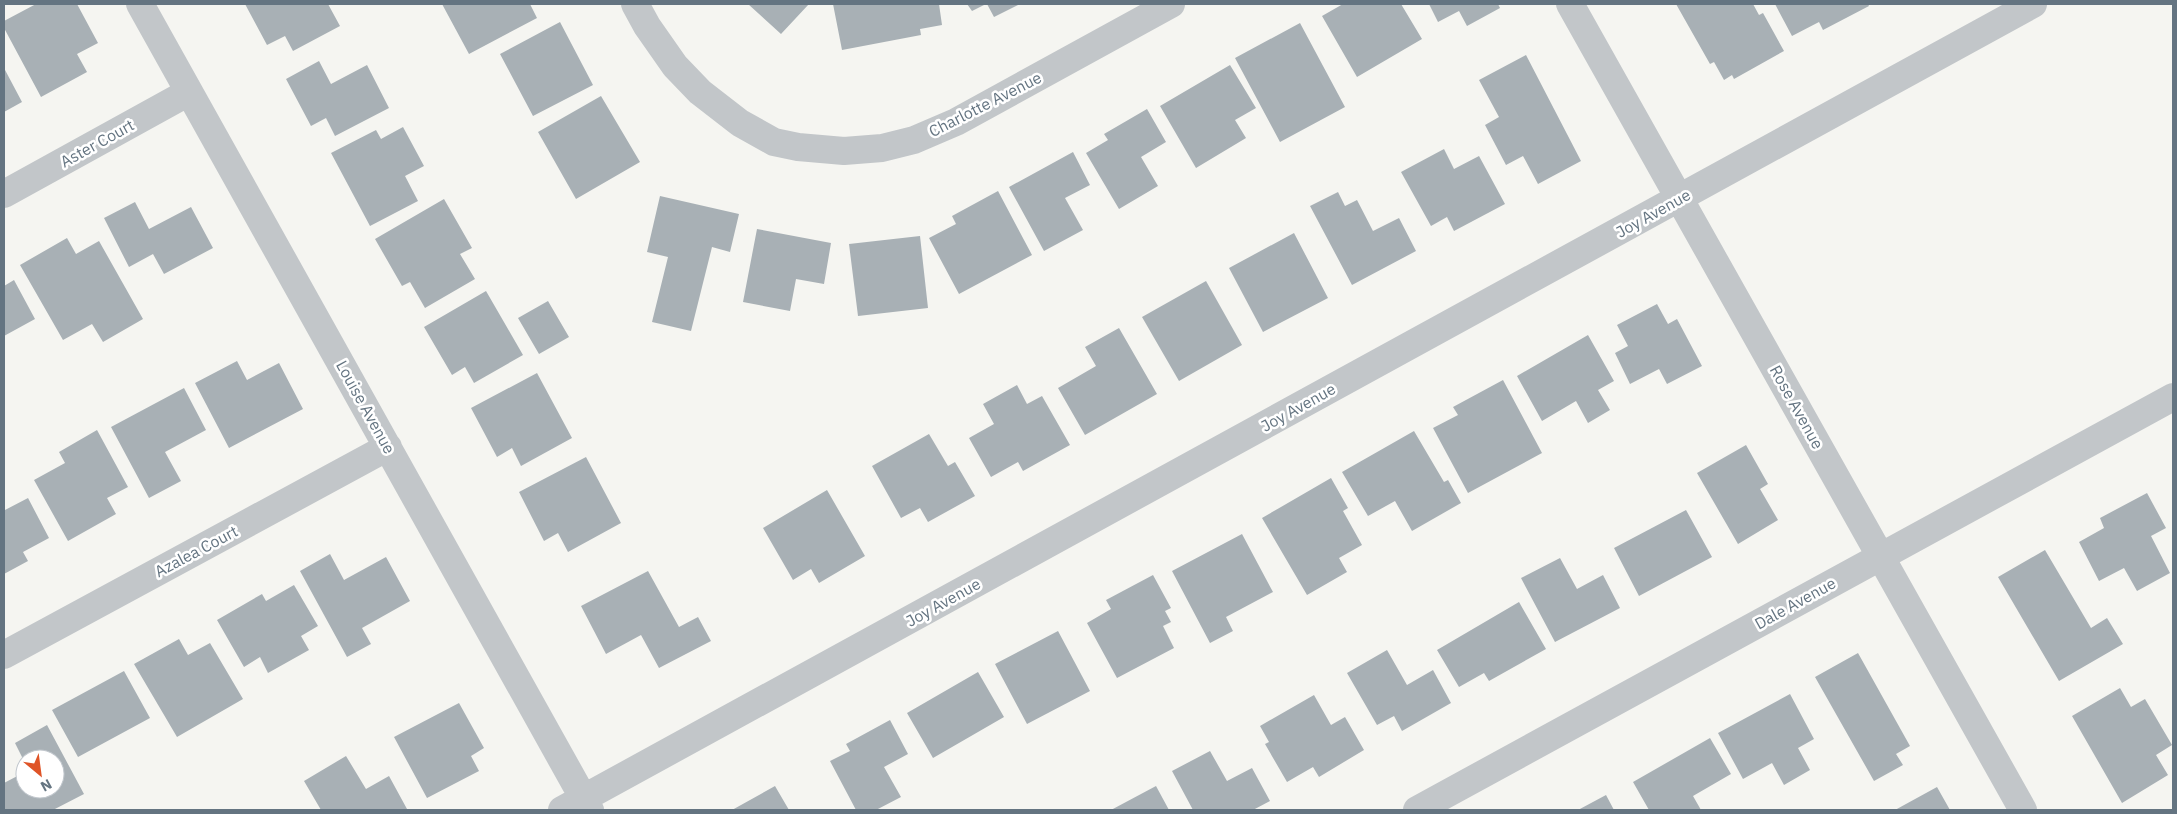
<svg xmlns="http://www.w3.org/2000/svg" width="2177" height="814" font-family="'IBM Plex Sans',sans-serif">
<rect width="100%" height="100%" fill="#f5f5f1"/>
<path fill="#a8b0b5" d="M 36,4 L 77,4 L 98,43 L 77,54 L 87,72 L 41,97 L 4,28 L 4,21 Z
M 245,4 L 328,4 L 340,26 L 293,51 L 285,36 L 267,45 Z
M 442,4 L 530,4 L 537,18 L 469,54 Z
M 748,4 L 809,4 L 781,34 Z
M 833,4 L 939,4 L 942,25 L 920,29 L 921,35 L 842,50 Z
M 967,4 L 986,4 L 972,11 Z
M 987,4 L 1020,4 L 994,17 Z
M 1343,4 L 1401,4 L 1422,39 L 1357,77 L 1322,16 Z
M 1429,4 L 1498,4 L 1500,8 L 1467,26 L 1459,11 L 1438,22 Z
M 1676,4 L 1753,4 L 1759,15 L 1763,13 L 1784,51 L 1734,79 L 1732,75 L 1724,80 L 1714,62 L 1710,64 Z
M 1775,4 L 1868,4 L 1869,6 L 1823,30 L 1819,22 L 1792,36 Z
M 560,22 L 593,85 L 533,116 L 500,54 Z
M 1300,23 L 1345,107 L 1280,142 L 1235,58 Z
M 1526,55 L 1581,161 L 1538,184 L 1523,156 L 1506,165 L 1485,125 L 1499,117 L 1479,80 Z
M 319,61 L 331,84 L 367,65 L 389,108 L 335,136 L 326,118 L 311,126 L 286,79 Z
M 1230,65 L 1256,108 L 1235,120 L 1246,138 L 1196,168 L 1160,106 Z
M 4,68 L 22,102 L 4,112 Z
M 601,96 L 640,162 L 576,199 L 538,132 Z
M 1147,109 L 1166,142 L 1141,157 L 1158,186 L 1119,209 L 1086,153 L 1108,140 L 1104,134 Z
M 403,127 L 424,166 L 405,176 L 418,201 L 370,226 L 331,153 L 376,130 L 381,139 Z
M 1444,149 L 1454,169 L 1479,156 L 1505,204 L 1454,231 L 1447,217 L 1431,226 L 1401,172 Z
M 1073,152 L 1090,185 L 1065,198 L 1083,230 L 1044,251 L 1009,187 Z
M 998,191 L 1032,255 L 959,294 L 929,238 L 956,224 L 952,216 Z
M 1338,192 L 1345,206 L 1357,200 L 1373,231 L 1399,218 L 1416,251 L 1352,285 L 1310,206 Z
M 660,196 L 739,214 L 730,252 L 712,247 L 691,331 L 652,322 L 668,257 L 647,252 Z
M 444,199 L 472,248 L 460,254 L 475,279 L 425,308 L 410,282 L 402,286 L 375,239 Z
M 135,202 L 149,229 L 191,207 L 213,248 L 164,274 L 153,254 L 129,267 L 104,218 Z
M 757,229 L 831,243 L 824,284 L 796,279 L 790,311 L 743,302 Z
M 1294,233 L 1328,298 L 1263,332 L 1229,268 Z
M 920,236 L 928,308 L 858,316 L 849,244 Z
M 67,238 L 76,254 L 99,241 L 143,319 L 103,342 L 92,324 L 63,340 L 20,265 Z
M 14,280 L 35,319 L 4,336 L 4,286 Z
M 1206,281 L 1242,345 L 1179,381 L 1142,317 Z
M 486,291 L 523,355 L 474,383 L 465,367 L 452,375 L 424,327 Z
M 548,301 L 569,337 L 539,354 L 518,318 Z
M 1657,304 L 1668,324 L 1677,319 L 1702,366 L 1667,384 L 1659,369 L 1630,384 L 1615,353 L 1628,346 L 1617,325 Z
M 1119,328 L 1157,394 L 1085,435 L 1058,388 L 1096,366 L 1085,347 Z
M 1588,335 L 1614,381 L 1598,390 L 1610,410 L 1588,423 L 1576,401 L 1542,421 L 1517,376 Z
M 237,361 L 247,380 L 279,363 L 303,409 L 229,448 L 195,383 Z
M 537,373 L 572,438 L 521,466 L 512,448 L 497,457 L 471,408 Z
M 1503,380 L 1542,453 L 1468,493 L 1433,428 L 1458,415 L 1453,407 Z
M 1017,385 L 1027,404 L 1042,396 L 1070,445 L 1023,471 L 1018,462 L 991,477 L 969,438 L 994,424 L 983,404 Z
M 184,388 L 206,430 L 165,452 L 181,481 L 149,498 L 111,427 Z
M 97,430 L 128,487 L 107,498 L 116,514 L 68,541 L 34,480 L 65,463 L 59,452 Z
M 1414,431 L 1444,482 L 1448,480 L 1461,503 L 1412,531 L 1395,501 L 1368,516 L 1342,472 Z
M 929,434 L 948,466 L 955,462 L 975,496 L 928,522 L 920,508 L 901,518 L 872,466 Z
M 1746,445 L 1768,484 L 1760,489 L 1778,520 L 1738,544 L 1697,473 Z
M 586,457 L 621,523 L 568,552 L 558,533 L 544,541 L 519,492 Z
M 1331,478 L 1348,508 L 1343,511 L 1362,545 L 1339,558 L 1347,572 L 1307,595 L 1262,518 Z
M 827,490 L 865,556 L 819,583 L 811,569 L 793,580 L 763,528 Z
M 2147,493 L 2166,528 L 2151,536 L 2170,573 L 2137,591 L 2124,568 L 2099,581 L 2079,542 L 2104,528 L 2100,518 Z
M 28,498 L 49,538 L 23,552 L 28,561 L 4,574 L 4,507 L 5,510 Z
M 1686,510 L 1712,557 L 1639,596 L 1614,548 Z
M 1242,534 L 1273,592 L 1226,617 L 1233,631 L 1210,643 L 1172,571 Z
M 2045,550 L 2091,628 L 2107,618 L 2123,644 L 2059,681 L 1998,577 Z
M 330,554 L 344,580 L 386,557 L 410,601 L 362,628 L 371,644 L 347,657 L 300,571 Z
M 1560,558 L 1577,589 L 1603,575 L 1620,608 L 1555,642 L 1521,578 Z
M 648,571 L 679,627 L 698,617 L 711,641 L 659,668 L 641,635 L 606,654 L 581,606 Z
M 1153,575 L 1171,608 L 1165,611 L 1171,622 L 1163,626 L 1174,648 L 1117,678 L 1087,623 L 1111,609 L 1106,600 Z
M 294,585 L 318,626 L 301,636 L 309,650 L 268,673 L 260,657 L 244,667 L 217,620 L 262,594 L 266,601 Z
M 1519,602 L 1546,649 L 1489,681 L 1484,673 L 1459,687 L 1437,650 Z
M 1058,631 L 1090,691 L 1027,724 L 995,664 Z
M 179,639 L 188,655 L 210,643 L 243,699 L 177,737 L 134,664 Z
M 1387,650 L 1407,685 L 1433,670 L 1451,703 L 1402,731 L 1394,716 L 1377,725 L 1347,673 Z
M 1858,653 L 1910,746 L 1896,754 L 1903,765 L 1874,781 L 1815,677 Z
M 124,671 L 150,718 L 78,757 L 52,710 Z
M 978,672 L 1004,717 L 933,758 L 907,713 Z
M 2120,688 L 2131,707 L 2145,699 L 2172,745 L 2156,755 L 2168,775 L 2122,803 L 2072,716 Z
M 1790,694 L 1814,739 L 1798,748 L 1810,770 L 1784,785 L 1772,763 L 1743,779 L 1718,733 Z
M 1314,695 L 1331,725 L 1345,717 L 1364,750 L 1319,777 L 1313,767 L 1287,782 L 1265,744 L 1269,742 L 1260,726 Z
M 459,703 L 484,748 L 471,756 L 479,771 L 427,798 L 394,737 Z
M 890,720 L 908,754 L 884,767 L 901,797 L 876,810 L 856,810 L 830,761 L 850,751 L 846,744 Z
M 47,725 L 84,794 L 53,810 L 4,810 L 4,783 L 25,772 L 25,789 L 55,789 L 55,759 L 25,759 L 25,763 L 15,743 Z
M 1710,738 L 1731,774 L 1693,796 L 1701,810 L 1649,810 L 1633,782 Z
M 1210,751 L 1227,781 L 1252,768 L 1270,801 L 1253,810 L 1193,810 L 1172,771 Z
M 346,756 L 366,789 L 389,776 L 407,809 L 321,810 L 304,781 Z
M 775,786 L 789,810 L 732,810 Z
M 1156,786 L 1169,810 L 1111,810 Z
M 1937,787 L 1950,810 L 1895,810 Z
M 1606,795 L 1614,810 L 1578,810 Z"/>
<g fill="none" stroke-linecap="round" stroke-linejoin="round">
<path stroke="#c2c6c9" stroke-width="28" d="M 140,4 L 590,810
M 635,4 L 647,26 L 675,66 L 700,92 L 740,123 L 774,142 L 798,147 L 844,151 L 882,148 L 914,140 L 956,122 L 1171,4
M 1570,4 L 2023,810
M 4,194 L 189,92
M 4,655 L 388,447
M 562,810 L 2033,4
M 1417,810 L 2173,397"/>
</g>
<g text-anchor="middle" stroke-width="5" stroke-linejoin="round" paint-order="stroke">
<g font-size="16" fill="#647481" stroke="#fff">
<text transform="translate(985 104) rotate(-27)" y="6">Charlotte Avenue</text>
<text transform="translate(97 143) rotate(-29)" y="6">Aster Court</text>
<text transform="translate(1653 213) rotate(-29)" y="6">Joy Avenue</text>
<text transform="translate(366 407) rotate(61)" y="6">Louise Avenue</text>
<text transform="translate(1298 407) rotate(-29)" y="6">Joy Avenue</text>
<text transform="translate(1797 407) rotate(61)" y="6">Rose Avenue</text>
<text transform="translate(196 551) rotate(-28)" y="6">Azalea Court</text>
<text transform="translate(943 602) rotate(-29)" y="6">Joy Avenue</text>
<text transform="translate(1795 603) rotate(-29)" y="6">Dale Avenue</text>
</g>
</g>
<rect width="2177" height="814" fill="none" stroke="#647481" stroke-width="10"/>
<g transform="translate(40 774) rotate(151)"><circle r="24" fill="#ffffff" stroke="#c1c7cd"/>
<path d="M0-4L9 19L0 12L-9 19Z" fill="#df5427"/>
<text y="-8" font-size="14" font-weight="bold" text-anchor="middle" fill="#647481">N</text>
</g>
</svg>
